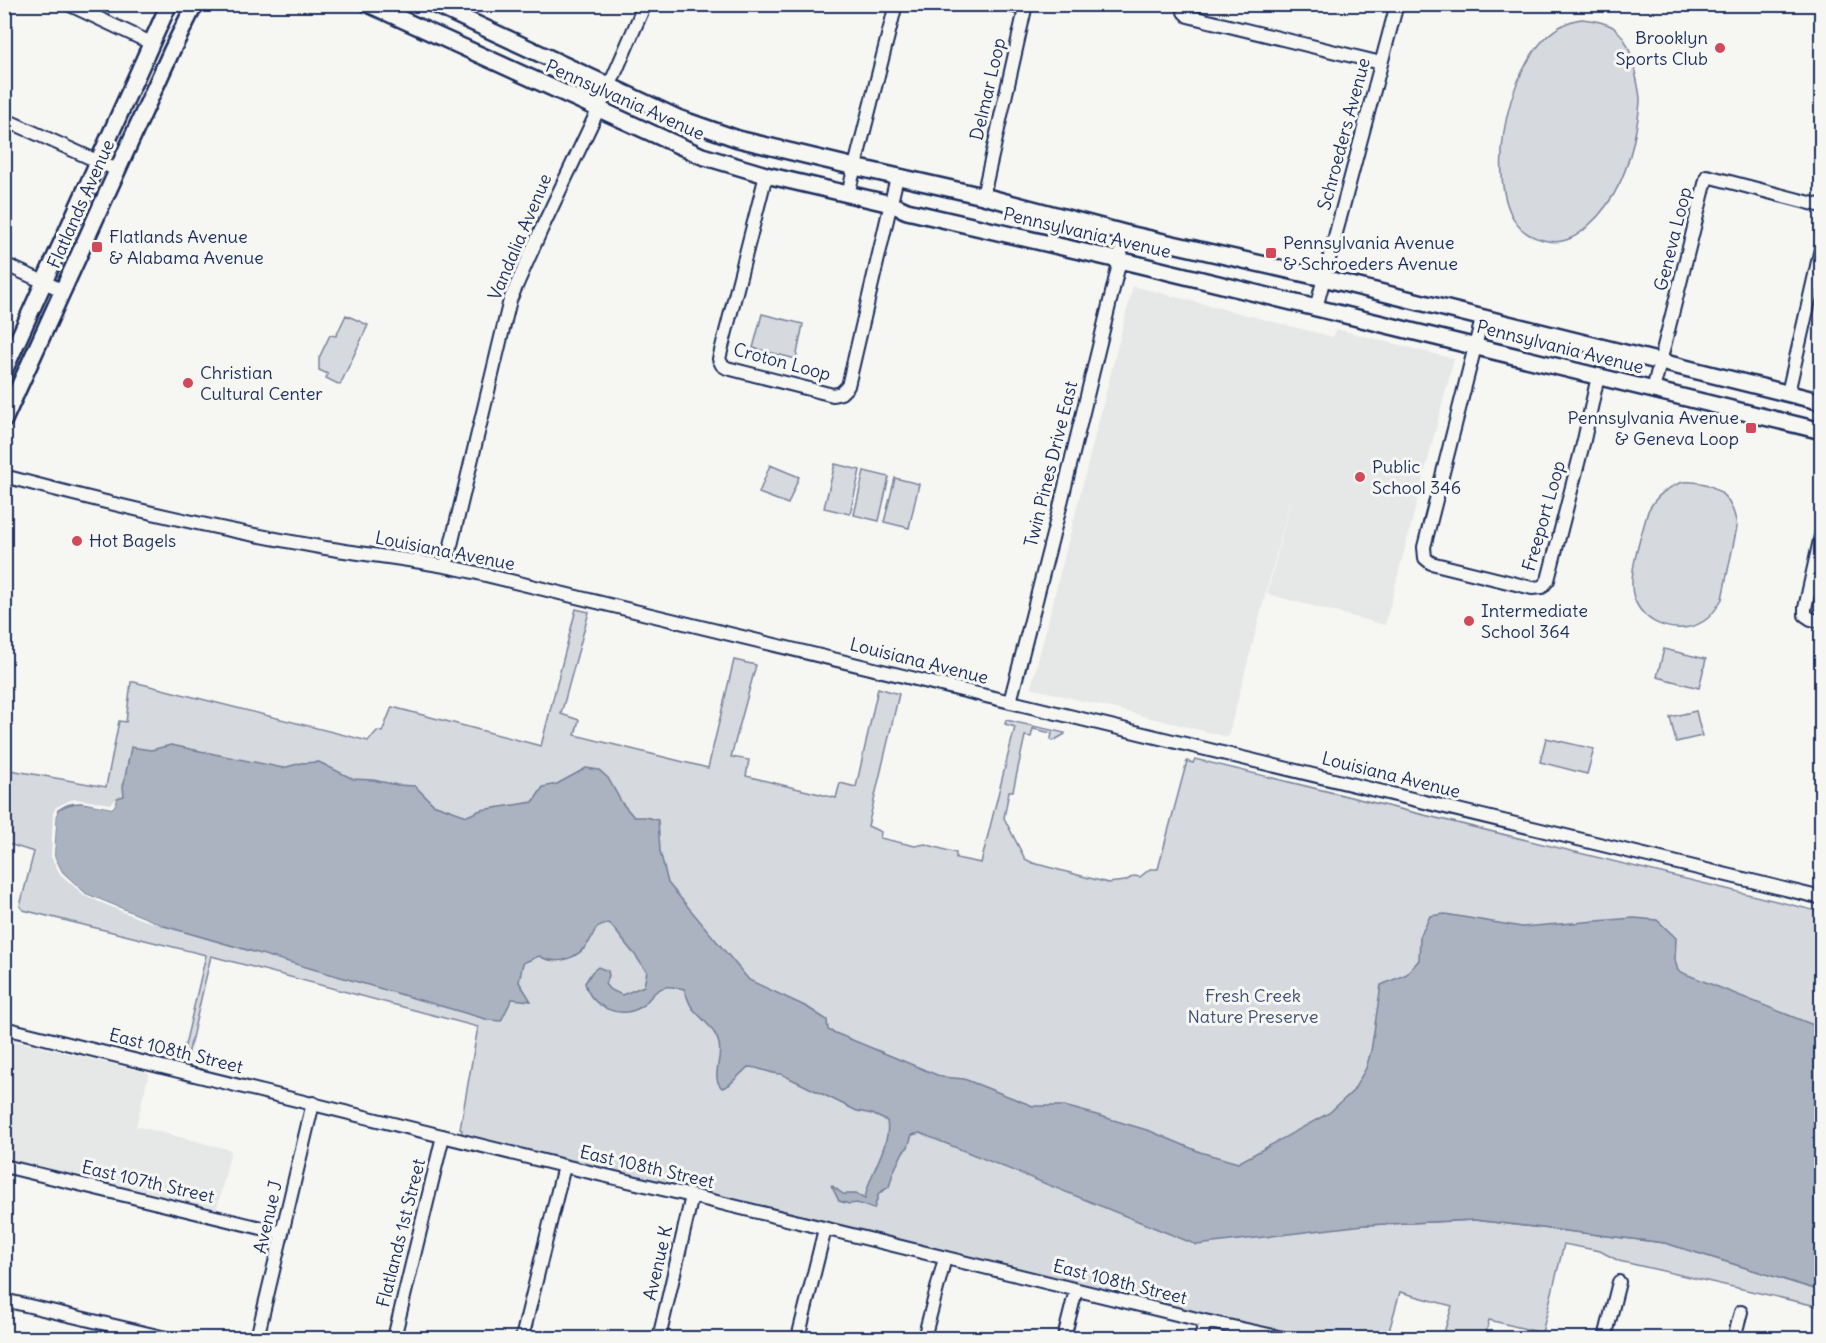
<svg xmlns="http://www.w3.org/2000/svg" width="1826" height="1343" font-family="Delius,sans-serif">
<rect width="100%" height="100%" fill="#f6f6f2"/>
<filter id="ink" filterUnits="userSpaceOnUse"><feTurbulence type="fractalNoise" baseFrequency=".0167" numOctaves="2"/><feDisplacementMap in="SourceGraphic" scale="12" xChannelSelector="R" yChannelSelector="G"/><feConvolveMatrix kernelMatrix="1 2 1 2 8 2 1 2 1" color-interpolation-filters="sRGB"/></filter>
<g filter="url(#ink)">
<path fill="#e6e7e7" d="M 1133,286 L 1333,337 L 1336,329 L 1454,359 L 1385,625 L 1267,594 L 1297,475 L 1228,737 L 1031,688 Z
M 4,1038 L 149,1073 L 136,1126 L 231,1150 L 217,1209 L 119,1188 L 5,1158 Z"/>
<path fill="#d6d9dd" stroke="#78849e" stroke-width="1.5" d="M 1582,19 C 1592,20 1604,22 1613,27 C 1627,37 1632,56 1635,71 C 1637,80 1639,89 1640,98 C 1640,109 1638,119 1636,130 C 1629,167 1617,200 1588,226 C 1576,238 1561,245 1543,240 C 1530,237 1518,229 1512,216 C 1484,163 1514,27 1582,19 Z
M 762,314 L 803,324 L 796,359 L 753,348 Z
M 346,315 L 368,325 L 340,385 L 326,378 L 328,374 L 319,370 L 319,358 L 330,335 L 336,336 Z
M 835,464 L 860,470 L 850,514 L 824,508 Z
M 770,465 L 799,477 L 788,504 L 759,493 Z
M 864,471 L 889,477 L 879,521 L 854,515 Z
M 895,478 L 919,484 L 909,528 L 884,522 Z
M 1683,482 C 1714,480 1733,496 1737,527 L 1722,599 C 1718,606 1714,613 1708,618 C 1683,639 1640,626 1633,594 C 1628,573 1642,533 1648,511 C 1656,496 1666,488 1683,482 Z
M 576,609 L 589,612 L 561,714 L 579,720 L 575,735 L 708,768 L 734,660 L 756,665 L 731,757 L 749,760 L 746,776 L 836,798 L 840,783 L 856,787 L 878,688 L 899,694 L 868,826 L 881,832 L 880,838 L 915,846 L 925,844 L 956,853 L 956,858 L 981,863 L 1015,727 L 1005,724 L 1006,720 L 1065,733 L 1065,734 L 1053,741 L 1051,739 L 1052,733 L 1033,729 L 1031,737 L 1025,736 L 1013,791 L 1009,791 L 1004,818 L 1025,859 L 1033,863 L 1108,883 L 1125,881 L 1134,876 L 1140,877 L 1150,869 L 1158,869 L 1187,761 L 1193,763 L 1195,759 L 1821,912 L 1821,1039 L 1674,974 L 1666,935 L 1644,933 L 1531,942 L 1455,929 L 1440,932 L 1430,952 L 1429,975 L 1417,989 L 1391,1001 L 1381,1066 L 1363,1090 L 1332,1118 L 1238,1167 L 1219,1166 L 1085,1120 L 1060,1113 L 1028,1113 L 959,1086 L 938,1085 L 822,1035 L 820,1024 L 801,1012 L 743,984 L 662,892 L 654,860 L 652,830 L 639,827 L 628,827 L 616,813 L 602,788 L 580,778 L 551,793 L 524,812 L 467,821 L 170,751 L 137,765 L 130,796 L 112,812 L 67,810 L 61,824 L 58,840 L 63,861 L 91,887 L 172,908 L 283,944 L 496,1004 L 510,989 L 520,960 L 537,953 L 554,955 L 582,944 L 604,916 L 615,923 L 660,976 L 688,986 L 723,1030 L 722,1060 L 736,1069 L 754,1051 L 885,1115 L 914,1124 L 1200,1232 L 1367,1215 L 1365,1225 L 1475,1220 L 1665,1243 L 1821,1291 L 1821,1307 L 1619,1261 L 1600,1251 L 1564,1244 L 1542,1333 L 1489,1320 L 1485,1338 L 1446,1338 L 1443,1336 L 1452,1306 L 1400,1292 L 1387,1338 L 1356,1338 L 1344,1336 L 1343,1338 L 1287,1338 L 460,1140 L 462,1130 L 460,1129 L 478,1027 L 211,956 L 188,1055 L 183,1054 L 206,955 L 23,910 L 20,906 L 34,852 L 5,843 L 4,769 L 106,787 L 119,721 L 126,722 L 131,682 L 134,682 L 368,741 L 377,731 L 382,732 L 392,707 L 541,746 Z
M 1664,649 L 1706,659 L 1699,688 L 1657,677 Z
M 1696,711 L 1702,736 L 1676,742 L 1670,717 Z
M 1546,738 L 1594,749 L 1587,774 L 1540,762 Z"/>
<path fill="#abb2c0" stroke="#717e99" stroke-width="1.5" d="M 171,745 L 283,768 L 301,763 L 319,762 L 353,779 L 373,780 L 397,785 L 415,786 L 433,804 L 467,816 L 481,810 L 533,802 L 543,787 L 557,784 L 586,768 L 599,770 L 608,778 L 622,803 L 634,817 L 646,817 L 658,820 L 660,851 L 668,883 L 749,980 L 807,1007 L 827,1020 L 828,1030 L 942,1077 L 964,1079 L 1033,1106 L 1064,1106 L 1090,1113 L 1150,1131 L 1200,1152 L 1238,1163 L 1329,1113 L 1353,1091 L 1366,1068 L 1371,1051 L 1381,985 L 1407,974 L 1419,960 L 1420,937 L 1430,916 L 1445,914 L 1522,927 L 1634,918 L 1657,920 L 1676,938 L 1675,960 L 1678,971 L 1821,1028 L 1821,1291 L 1665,1243 L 1475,1220 L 1364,1225 L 1197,1245 L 920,1133 L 912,1135 L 908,1147 L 903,1152 L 893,1173 L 889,1187 L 879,1193 L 874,1209 L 857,1203 L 849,1204 L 839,1201 L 831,1185 L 843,1194 L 856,1194 L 865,1199 C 868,1174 892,1145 887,1121 L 872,1114 L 857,1111 L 781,1074 C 769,1074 760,1067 748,1067 L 729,1085 L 722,1088 C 710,1077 723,1059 719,1044 C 716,1030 703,1020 694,1010 C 689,1005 687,996 684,989 C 679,988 671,986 666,987 C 652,990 650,1001 641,1007 C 619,1020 591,1007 585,983 L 592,972 L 598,967 L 608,971 L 609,976 L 605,984 L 609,989 L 622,995 L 644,986 L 647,971 C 641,966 640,961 635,955 C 626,945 618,933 609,923 C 605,925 599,926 596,929 C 593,933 592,938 589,942 C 578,959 557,966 539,956 L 523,963 L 519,982 L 531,1001 L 512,999 L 501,1021 L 489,1020 L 164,926 L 86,894 L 62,872 L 54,856 L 57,810 C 76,798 90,804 112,808 L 116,803 L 117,798 L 124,796 L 123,787 L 131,747 L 151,750 Z"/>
<path fill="#f6f6f2" d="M 117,798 L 116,803 L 112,808 L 81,802 L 68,803 L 57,810 L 54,856 L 62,872 L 86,894 L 164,926 L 140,919 L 85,896 L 60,874 L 51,857 L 53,813 L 56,807 L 70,800 L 76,799 L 111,804 Z"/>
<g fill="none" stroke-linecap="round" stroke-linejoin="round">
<defs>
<path id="minor" d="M 68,4 L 151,43
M 1184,4 L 1184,12 L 1188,16 L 1381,63
M 4,119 L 117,170
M 766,175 L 719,359 L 722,365 L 727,368 L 833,395 L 841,393 L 848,386 L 897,177
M 848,194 L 896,4
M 983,196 L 1025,9 L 1006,4
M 4,264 L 64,291
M 1316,308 L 1397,4
M 1482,319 L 1424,547 L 1425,558 L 1431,563 L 1532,588 L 1542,587 L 1548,580 L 1584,440 L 1598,376
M 1653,390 L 1707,176 L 1822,206
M 1788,393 L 1822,244
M 4,476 C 109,504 214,529 320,547 C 371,556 422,560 473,572 L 1822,898
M 1822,531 L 1805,608 L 1805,615 L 1811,619 L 1822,622
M 446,566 L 510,300 L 541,230 L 609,87 L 645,4
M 1010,702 L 1060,507 L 1120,260 L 1124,233
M 4,1028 L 564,1166 L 692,1196 L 1205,1321 L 1283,1338
M 4,1166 L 282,1233
M 4,1300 L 166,1338
M 257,1338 L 313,1103
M 394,1338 L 443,1136
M 522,1338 L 564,1166
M 659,1338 L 692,1196
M 798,1338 L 825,1229
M 924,1338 L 945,1258
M 1064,1338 L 1076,1290
M 1201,1338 L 1205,1321
M 1605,1338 L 1619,1282
M 1734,1338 L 1741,1312"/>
<path id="major" d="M 368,4 L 702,156 L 766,175 L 891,204 L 907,211 L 1136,264 L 1822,431
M 433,4 L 678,118 L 738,139 L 855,167 L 983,196 L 1124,233 L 1323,278 L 1822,402
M 4,371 L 169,4
M 4,420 L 172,50 L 195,4"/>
</defs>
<use href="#minor" stroke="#1b2f5e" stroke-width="16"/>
<use href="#major" stroke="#1b2f5e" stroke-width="20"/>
<use href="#minor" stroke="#f6f6f2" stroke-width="12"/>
<use href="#major" stroke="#f6f6f2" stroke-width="15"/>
</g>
</g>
<g fill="#d1495b" stroke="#f6f6f2" stroke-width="2">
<circle cx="1720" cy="48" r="6"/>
<rect x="91" y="241" width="12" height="12" rx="3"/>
<rect x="1265" y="247" width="12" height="12" rx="3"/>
<circle cx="188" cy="383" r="6"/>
<rect x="1745" y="422" width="12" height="12" rx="3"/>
<circle cx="1360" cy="477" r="6"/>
<circle cx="77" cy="541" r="6"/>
<circle cx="1469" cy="621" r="6"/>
</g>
<g text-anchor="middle" stroke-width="6" stroke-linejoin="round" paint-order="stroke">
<g font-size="18" fill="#1b2f5e" stroke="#f6f6f2" text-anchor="start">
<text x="1708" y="44" text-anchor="end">Brooklyn<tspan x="1708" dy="21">Sports Club</tspan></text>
<text x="109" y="243">Flatlands Avenue<tspan x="109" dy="21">&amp; Alabama Avenue</tspan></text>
<text x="1283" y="249">Pennsylvania Avenue<tspan x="1283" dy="21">&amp; Schroeders Avenue</tspan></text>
<text x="200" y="379">Christian<tspan x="200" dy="21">Cultural Center</tspan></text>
<text x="1739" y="424" text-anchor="end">Pennsylvania Avenue<tspan x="1739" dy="21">&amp; Geneva Loop</tspan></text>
<text x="1372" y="473">Public<tspan x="1372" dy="21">School 346</tspan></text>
<text x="89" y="547">Hot Bagels</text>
<text x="1481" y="617">Intermediate<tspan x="1481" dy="21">School 364</tspan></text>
</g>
<g font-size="18" fill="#1b2f5e" stroke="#f6f6f2">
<text transform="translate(988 89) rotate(-77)" y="6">Delmar Loop</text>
<text transform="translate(625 100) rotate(24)" y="6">Pennsylvania Avenue</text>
<text transform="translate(1344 134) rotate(-75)" y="6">Schroeders Avenue</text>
<text transform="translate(81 204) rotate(-66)" y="6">Flatlands Avenue</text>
<text transform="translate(1087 233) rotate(13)" y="6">Pennsylvania Avenue</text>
<text transform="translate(520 237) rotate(-67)" y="6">Vandalia Avenue</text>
<text transform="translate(1673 239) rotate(-76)" y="6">Geneva Loop</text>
<text transform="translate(1560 347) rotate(14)" y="6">Pennsylvania Avenue</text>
<text transform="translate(782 362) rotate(15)" y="6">Croton Loop</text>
<text transform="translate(1051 464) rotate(-76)" y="6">Twin Pines Drive East</text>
<text transform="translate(1544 516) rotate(-74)" y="6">Freeport Loop</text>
<text transform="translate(445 551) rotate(11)" y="6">Louisiana Avenue</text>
<text transform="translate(919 661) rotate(14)" y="6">Louisiana Avenue</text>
<text transform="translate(1391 775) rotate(14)" y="6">Louisiana Avenue</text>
<text transform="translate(176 1051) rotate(14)" y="6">East 108th Street</text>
<text transform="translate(647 1167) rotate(13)" y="6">East 108th Street</text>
<text transform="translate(148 1182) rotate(13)" y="6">East 107th Street</text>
<text transform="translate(268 1217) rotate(-77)" y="6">Avenue J</text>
<text transform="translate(401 1233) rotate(-76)" y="6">Flatlands 1st Street</text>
<text transform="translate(658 1263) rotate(-77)" y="6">Avenue K</text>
<text transform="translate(1120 1282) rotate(14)" y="6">East 108th Street</text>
</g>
<g font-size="18" fill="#405177" stroke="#f6f6f2">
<text x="1253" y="1002">Fresh Creek<tspan x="1253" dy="21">Nature Preserve</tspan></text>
</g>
</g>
<rect width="1826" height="1343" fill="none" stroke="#f6f6f2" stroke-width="24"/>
<rect x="12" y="12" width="1802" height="1319" fill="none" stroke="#1b2f5e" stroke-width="2" filter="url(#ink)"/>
</svg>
